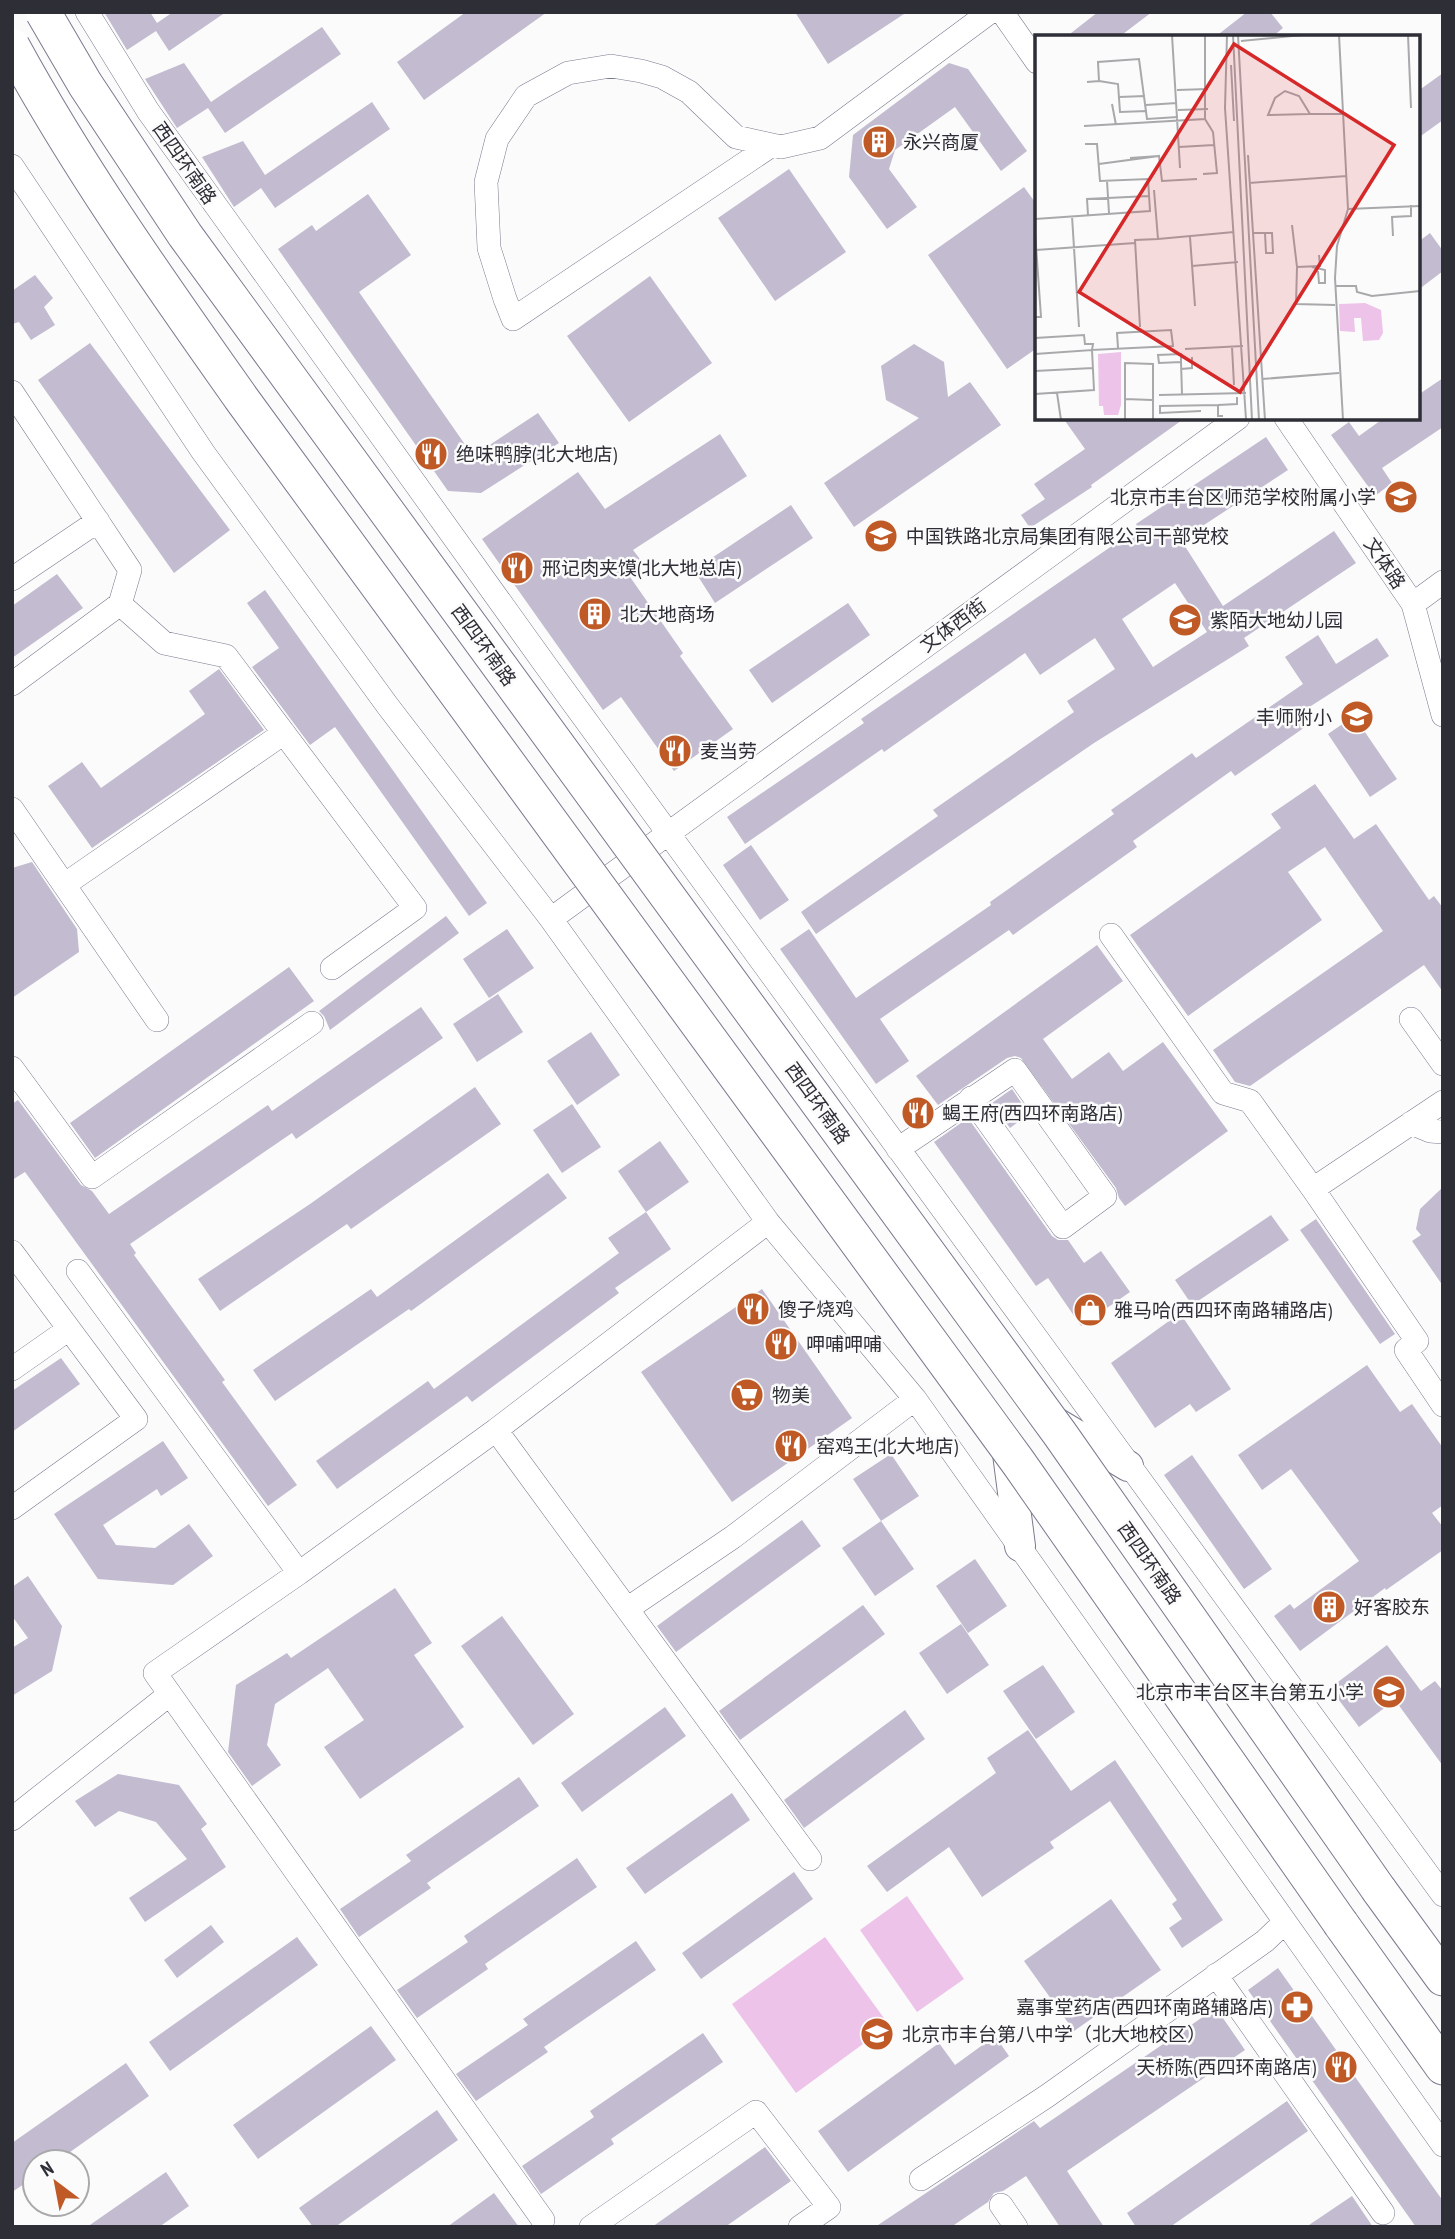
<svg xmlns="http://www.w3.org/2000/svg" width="1455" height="2239" font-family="'PT Sans Narrow','Noto Sans SC',sans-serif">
<rect width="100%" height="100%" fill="#fbfbfb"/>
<path fill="#edc3e9" d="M 907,1896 L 964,1979 L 917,2012 L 860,1930 Z
M 825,1937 L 889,2025 L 796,2093 L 732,2004 Z"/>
<path fill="#c3bbcf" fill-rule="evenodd" d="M 104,12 L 150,12 L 157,23 L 173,12 L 226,12 L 169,51 L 156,31 L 127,50 Z
M 466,12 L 547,12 L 424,100 L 397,62 Z
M 795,12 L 907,12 L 828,64 Z
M 1098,12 L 1152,12 L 1119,37 L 1066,37 Z
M 1247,12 L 1270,12 L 1283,28 L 1272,37 L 1215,37 Z
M 322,27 L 341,54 L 225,133 L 208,108 L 177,128 L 145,79 L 184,63 L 211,102 Z
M 949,63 L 968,69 L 1027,151 L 1001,171 L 955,107 L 895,150 L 889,169 L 917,207 L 887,229 L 849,177 L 853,135 Z
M 1443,73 L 1443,120 L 1418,138 L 1418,91 Z
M 372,102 L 390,129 L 275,208 L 261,188 L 234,207 L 202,157 L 243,141 L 265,175 Z
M 789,169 L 846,252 L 775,301 L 718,218 Z
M 1024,187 L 1037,205 L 1037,348 L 1007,369 L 928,255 Z
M 368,194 L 411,255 L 359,292 L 473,456 L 538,413 L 559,443 L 481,493 L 448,491 L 278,249 L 312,225 L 316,231 Z
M 1430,233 L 1443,251 L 1443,271 L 1418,290 L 1418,242 Z
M 35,275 L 53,298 L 44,307 L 55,325 L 31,340 L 19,322 L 12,324 L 12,291 Z
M 650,276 L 712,363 L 629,422 L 567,336 Z
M 90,343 L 230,530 L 174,573 L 38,380 Z
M 914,344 L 944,362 L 948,397 L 970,382 L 1001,425 L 854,527 L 824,483 L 919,418 L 886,400 L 881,366 Z
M 1443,378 L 1443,427 L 1382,468 L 1392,483 L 1375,496 L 1331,435 L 1349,422 L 1359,436 L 1384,418 L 1418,418 L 1418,395 Z
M 1063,418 L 1185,418 L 1091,485 L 1092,487 L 1030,528 L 1021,515 L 1045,499 L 1034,484 L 1085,449 Z
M 720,434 L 747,476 L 633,550 L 643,563 L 628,574 L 683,653 L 680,656 L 733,729 L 674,771 L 621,697 L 603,710 L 482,539 L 578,472 L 605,509 Z
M 1266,437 L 1288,470 L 1181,540 L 1223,606 L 1334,531 L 1356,563 L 1244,638 L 1249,646 L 1094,743 L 816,934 L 801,912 L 938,816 L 933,810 L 1074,712 L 1067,701 L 1115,669 L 1095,638 L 1040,675 L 1025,653 L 884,752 L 882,749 L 745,844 L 727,817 L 864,723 L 861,719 L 1138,528 L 1136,524 ZM 1175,583 L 1207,632 L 1153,667 L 1122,619 Z
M 791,505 L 813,538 L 715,603 L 694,570 Z
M 57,574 L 83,608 L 12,658 L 12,606 Z
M 265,590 L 487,903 L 469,916 L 335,727 L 310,745 L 252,667 L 279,648 L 247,603 Z
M 848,603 L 870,635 L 772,703 L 749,670 Z
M 1318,635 L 1336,664 L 1377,638 L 1389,656 L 1300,713 L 1308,725 L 1235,776 L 1231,771 L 1133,841 L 1137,847 L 1013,935 L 1009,930 L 880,1019 L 909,1061 L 876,1084 L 780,949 L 809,929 L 856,998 L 991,905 L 990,902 L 1114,814 L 1111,810 L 1192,753 L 1196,758 L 1303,684 L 1285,657 Z
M 219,669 L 264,730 L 92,848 L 48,786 L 82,762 L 101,788 L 205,714 L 189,691 Z
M 1354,716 L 1397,779 L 1370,797 L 1328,734 Z
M 1315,784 L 1354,839 L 1376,824 L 1429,900 L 1434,896 L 1443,908 L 1443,992 L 1424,965 L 1250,1086 L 1235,1082 L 1213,1050 L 1383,931 L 1325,847 L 1288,872 L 1322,920 L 1188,1016 L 1130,935 L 1281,828 L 1271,814 Z
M 751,845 L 789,900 L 760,920 L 723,865 Z
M 32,862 L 77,929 L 79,952 L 12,998 L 12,868 Z
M 446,916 L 459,933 L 330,1030 L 324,1016 L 319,1011 Z
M 507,929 L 534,968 L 489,998 L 463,959 Z
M 1097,945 L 1123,981 L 1043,1039 L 1072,1079 L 1109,1052 L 1123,1071 L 1163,1042 L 1228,1131 L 1125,1206 L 1119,1198 L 1116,1188 L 1021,1058 L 1015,1056 L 1007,1058 L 938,1105 L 916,1076 Z
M 289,967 L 314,1001 L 95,1158 L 70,1123 Z
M 498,994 L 523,1032 L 477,1062 L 453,1024 Z
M 421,1007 L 443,1038 L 296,1139 L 292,1133 L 130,1244 L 136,1253 L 134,1255 L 225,1380 L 222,1382 L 297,1485 L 268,1506 L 25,1172 L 12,1180 L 12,1104 L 18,1100 L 81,1185 L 92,1191 L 109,1214 L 268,1105 L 272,1111 Z
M 591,1032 L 620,1075 L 577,1105 L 547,1061 Z
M 475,1087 L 501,1124 L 351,1229 L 347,1224 L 220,1311 L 198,1279 L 310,1204 Z
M 1012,1089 L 1029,1114 L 1010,1128 L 992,1103 Z
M 572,1104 L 601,1147 L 562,1173 L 533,1130 Z
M 968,1118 L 1052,1236 L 1058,1240 L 1068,1240 L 1084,1263 L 1101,1251 L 1130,1292 L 1081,1326 L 1048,1278 L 1036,1286 L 934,1142 Z
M 660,1141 L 689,1182 L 646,1212 L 618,1171 Z
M 548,1173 L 567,1198 L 411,1311 L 409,1309 L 275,1401 L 253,1370 L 371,1289 L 377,1297 Z
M 1443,1187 L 1443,1286 L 1412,1241 L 1421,1235 L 1416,1229 L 1420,1209 Z
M 646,1212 L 671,1249 L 615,1288 L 619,1293 L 472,1402 L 467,1396 L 337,1489 L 316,1461 L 428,1381 L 434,1389 L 619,1253 L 608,1238 Z
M 1271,1215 L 1289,1240 L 1192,1305 L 1175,1280 Z
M 1316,1219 L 1395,1334 L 1380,1344 L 1300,1230 Z
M 762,1289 L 852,1418 L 732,1502 L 641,1372 Z
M 1180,1313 L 1231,1389 L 1196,1412 L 1190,1404 L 1155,1428 L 1111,1363 Z
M 61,1358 L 80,1384 L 12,1432 L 12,1391 Z
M 1367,1365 L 1400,1412 L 1412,1404 L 1443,1448 L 1443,1505 L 1432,1513 L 1443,1527 L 1443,1550 L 1386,1590 L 1385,1588 L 1300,1651 L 1274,1616 L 1290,1604 L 1294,1609 L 1359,1561 L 1291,1469 L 1262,1490 L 1238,1455 Z
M 163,1441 L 188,1478 L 161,1496 L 157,1489 L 103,1525 L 116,1545 L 155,1548 L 189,1524 L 213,1556 L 173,1585 L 98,1579 L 54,1514 Z
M 891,1454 L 919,1496 L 881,1521 L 853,1479 Z
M 1192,1455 L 1272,1569 L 1244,1589 L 1164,1475 Z
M 802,1520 L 821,1546 L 676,1652 L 657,1626 Z
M 881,1521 L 914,1569 L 875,1596 L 842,1548 Z
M 975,1559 L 1007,1606 L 968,1633 L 936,1586 Z
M 28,1576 L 62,1626 L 52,1671 L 12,1696 L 12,1648 L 28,1638 L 12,1616 L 12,1587 Z
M 395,1588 L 432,1643 L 414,1655 L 464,1727 L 360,1799 L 324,1747 L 364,1720 L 328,1668 L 275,1704 L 267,1745 L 281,1765 L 252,1786 L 228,1752 L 236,1685 L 287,1653 L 291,1658 Z
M 863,1605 L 885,1634 L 740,1740 L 719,1711 Z
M 502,1616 L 574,1714 L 533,1745 L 461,1646 Z
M 961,1624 L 989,1665 L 947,1694 L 919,1653 Z
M 1387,1645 L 1421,1691 L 1435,1681 L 1443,1691 L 1443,1766 L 1395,1700 L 1359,1727 L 1330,1688 Z
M 1043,1665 L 1075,1712 L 1036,1739 L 1003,1691 Z
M 665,1707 L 686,1736 L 582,1812 L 561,1783 Z
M 905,1710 L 925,1739 L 804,1828 L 784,1800 Z
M 1028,1730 L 1071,1791 L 1115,1760 L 1223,1920 L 1182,1948 L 1169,1928 L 1182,1919 L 1172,1904 L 1177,1900 L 1110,1801 L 1050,1842 L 1054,1848 L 982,1897 L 949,1847 L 887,1892 L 867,1866 L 996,1773 L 987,1758 Z
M 118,1774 L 179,1785 L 207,1824 L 201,1829 L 226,1867 L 145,1922 L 129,1898 L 187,1859 L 156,1822 L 119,1811 L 95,1827 L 75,1801 Z
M 519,1777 L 539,1806 L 427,1883 L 431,1888 L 359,1937 L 340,1909 L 411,1861 L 406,1855 Z
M 732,1793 L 750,1820 L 645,1894 L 626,1868 Z
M 577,1858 L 597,1887 L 485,1964 L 488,1969 L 417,2018 L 397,1990 L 468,1942 L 464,1936 Z
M 794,1872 L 813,1899 L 701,1979 L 682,1953 Z
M 1111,1899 L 1161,1970 L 1074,2031 L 1024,1961 Z
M 211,1925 L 224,1942 L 177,1978 L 164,1960 Z
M 297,1937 L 318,1965 L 170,2071 L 149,2042 Z
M 636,1941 L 656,1970 L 544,2047 L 548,2052 L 476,2101 L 456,2074 L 528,2025 L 523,2019 Z
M 1278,1968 L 1443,2201 L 1443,2227 L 1416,2227 L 1248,1990 Z
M 1216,2008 L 1245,2050 L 1067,2171 L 1104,2227 L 1060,2227 L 1026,2176 L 1003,2191 L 994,2193 L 988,2202 L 951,2227 L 875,2227 L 1034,2121 L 1040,2128 Z
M 371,2026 L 396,2060 L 258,2159 L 233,2125 Z
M 703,2033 L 723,2062 L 611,2139 L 614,2144 L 541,2194 L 522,2166 L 594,2117 L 590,2111 Z
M 995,2036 L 1009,2056 L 848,2172 L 818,2131 L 939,2043 L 955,2065 Z
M 126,2063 L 149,2096 L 56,2162 L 35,2162 L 35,2177 L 12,2192 L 12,2143 Z
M 1287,2101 L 1308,2131 L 1170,2227 L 1136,2227 L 1127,2213 Z
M 437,2110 L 458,2140 L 335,2227 L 313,2227 L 299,2208 Z
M 765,2147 L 791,2181 L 725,2227 L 652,2227 Z
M 166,2172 L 189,2206 L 159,2227 L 87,2227 Z
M 494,2193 L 519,2227 L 447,2227 Z
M 1352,2196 L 1373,2227 L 1306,2227 Z"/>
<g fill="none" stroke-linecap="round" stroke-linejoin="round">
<defs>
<path id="minor" d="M 87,12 L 148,111 L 544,663 L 1443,1895
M 1002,12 L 1037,62
M 772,145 L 513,319 L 505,299 L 489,248 L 486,182 L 497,139 L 526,96 L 568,73 L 611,66 L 641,71 L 662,77 L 689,92 L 736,137 L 781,147 L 820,138 L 990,12
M 12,166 L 203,452 L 387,705 L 551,919 L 768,1222 L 915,1399 L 1443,2145
M 12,392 L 130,570 L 120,604 L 12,684
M 1286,418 L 1413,604 L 1443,715
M 12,579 L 98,521
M 120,604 L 164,643 L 226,656 L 415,908 L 332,968
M 1413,604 L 1443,582
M 12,809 L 157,1020
M 64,885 L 284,733
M 551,919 L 1238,418
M 1111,935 L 1223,1093 L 1250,1101 L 1313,1189
M 1411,1019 L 1443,1064
M 12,1068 L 92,1177 L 312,1023
M 1443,1102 L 1313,1189 L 1417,1341 L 1406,1350 L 1443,1405
M 1411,1123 L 1430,1131 L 1443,1132
M 898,1149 L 1015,1070 L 1105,1196 L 1063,1227 L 971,1098
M 12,1252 L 136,1419 L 12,1508
M 78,1271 L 299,1573 L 155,1673 L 543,2220
M 12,1369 L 69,1329
M 496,1430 L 810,1859
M 299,1573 L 496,1430 L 768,1222
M 627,1609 L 733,1537 L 915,1399
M 12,1819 L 170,1694
M 1216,1975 L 1383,2213
M 921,2179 L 1047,2096 L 1265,1941 L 1285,1922
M 1001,2205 L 1016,2227
M 591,2227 L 756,2112 L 829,2207 L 800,2227"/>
<path id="major" d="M 1053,1421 L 1128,1466
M 1007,1446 L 1020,1546"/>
<path id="highway" d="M 1379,1890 L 1443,1978
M 1341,1924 L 1443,2067"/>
</defs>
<use href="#minor" stroke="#797b8e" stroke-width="24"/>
<use href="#major" stroke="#797b8e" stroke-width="32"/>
<use href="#highway" stroke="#797b8e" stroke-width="37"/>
<use href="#minor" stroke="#fff" stroke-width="23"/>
<use href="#major" stroke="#fff" stroke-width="30"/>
<use href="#highway" stroke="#fff" stroke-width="35"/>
<defs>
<path id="highway-bridge" d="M 43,12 L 85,84 L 185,235 L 1060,1434 L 1379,1890
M 12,46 C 79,169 160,283 241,398 L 1018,1462 L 1341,1924"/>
</defs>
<use href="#highway-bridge" stroke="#797b8e" stroke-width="37" stroke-linecap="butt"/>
<use href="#highway-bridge" stroke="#fff" stroke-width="35"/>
</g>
<defs>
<symbol id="building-disc" viewBox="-11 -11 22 22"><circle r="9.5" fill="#bf5a27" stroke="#fbfbfb"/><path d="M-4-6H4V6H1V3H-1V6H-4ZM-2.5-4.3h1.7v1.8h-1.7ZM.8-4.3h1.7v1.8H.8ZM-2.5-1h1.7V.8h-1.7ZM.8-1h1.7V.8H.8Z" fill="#fff"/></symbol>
<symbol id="restaurant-disc" viewBox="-11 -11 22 22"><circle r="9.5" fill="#bf5a27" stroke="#fbfbfb"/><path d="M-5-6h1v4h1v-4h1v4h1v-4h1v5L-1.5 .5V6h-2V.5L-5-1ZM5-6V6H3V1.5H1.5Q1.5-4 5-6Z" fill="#fff"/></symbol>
<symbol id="school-disc" viewBox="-11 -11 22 22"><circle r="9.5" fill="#bf5a27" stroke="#fbfbfb"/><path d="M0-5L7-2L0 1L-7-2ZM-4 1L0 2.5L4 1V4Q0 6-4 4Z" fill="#fff"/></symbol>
<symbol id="shop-disc" viewBox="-11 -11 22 22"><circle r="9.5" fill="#bf5a27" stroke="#fbfbfb"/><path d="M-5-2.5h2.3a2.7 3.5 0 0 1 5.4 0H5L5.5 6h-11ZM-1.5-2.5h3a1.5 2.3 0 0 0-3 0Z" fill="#fff"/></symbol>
<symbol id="supermarket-disc" viewBox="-11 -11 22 22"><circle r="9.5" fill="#bf5a27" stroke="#fbfbfb"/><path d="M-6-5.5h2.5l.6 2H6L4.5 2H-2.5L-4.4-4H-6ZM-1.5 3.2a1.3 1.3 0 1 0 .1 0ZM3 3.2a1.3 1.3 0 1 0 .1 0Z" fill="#fff"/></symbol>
<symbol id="pharmacy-disc" viewBox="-11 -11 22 22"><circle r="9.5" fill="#bf5a27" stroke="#fbfbfb"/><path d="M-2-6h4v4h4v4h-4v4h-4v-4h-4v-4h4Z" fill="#fff"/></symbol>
</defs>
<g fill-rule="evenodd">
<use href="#building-disc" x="860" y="123" width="38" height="38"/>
<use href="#restaurant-disc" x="412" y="435" width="38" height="38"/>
<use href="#school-disc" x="1382" y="478" width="38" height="38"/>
<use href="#school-disc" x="862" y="517" width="38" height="38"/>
<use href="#restaurant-disc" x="498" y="549" width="38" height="38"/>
<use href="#building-disc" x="576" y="595" width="38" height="38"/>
<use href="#school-disc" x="1166" y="601" width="38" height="38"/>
<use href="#school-disc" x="1338" y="698" width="38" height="38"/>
<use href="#restaurant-disc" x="656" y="732" width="38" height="38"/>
<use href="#restaurant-disc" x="899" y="1094" width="38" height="38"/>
<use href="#restaurant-disc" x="734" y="1290" width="38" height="38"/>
<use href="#shop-disc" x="1071" y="1291" width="38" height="38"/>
<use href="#restaurant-disc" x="762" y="1325" width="38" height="38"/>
<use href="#supermarket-disc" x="728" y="1376" width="38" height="38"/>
<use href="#restaurant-disc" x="772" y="1427" width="38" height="38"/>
<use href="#building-disc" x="1310" y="1588" width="38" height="38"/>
<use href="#school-disc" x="1370" y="1673" width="38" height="38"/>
<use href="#pharmacy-disc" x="1278" y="1988" width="38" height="38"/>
<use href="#school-disc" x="858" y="2015" width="38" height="38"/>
<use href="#restaurant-disc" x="1322" y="2048" width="38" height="38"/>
</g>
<g text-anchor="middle" stroke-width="5" stroke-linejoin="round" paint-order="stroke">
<g font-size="19" fill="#2d2e36" stroke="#fbfbfb" text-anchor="start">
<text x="903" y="149">永兴商厦</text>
<text x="456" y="461">绝味鸭脖(北大地店)</text>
<text x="1376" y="504" text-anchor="end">北京市丰台区师范学校附属小学</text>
<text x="906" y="543">中国铁路北京局集团有限公司干部党校</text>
<text x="542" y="575">邢记肉夹馍(北大地总店)</text>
<text x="620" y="621">北大地商场</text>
<text x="1210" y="627">紫陌大地幼儿园</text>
<text x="1332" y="724" text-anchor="end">丰师附小</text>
<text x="700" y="758">麦当劳</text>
<text x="942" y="1120">蝎王府(西四环南路店)</text>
<text x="778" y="1316">傻子烧鸡</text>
<text x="1114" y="1317">雅马哈(西四环南路辅路店)</text>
<text x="806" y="1351">呷哺呷哺</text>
<text x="772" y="1402">物美</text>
<text x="816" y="1453">窑鸡王(北大地店)</text>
<text x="1354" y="1614">好客胶东</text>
<text x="1364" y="1699" text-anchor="end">北京市丰台区丰台第五小学</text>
<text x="1272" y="2014" text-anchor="end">嘉事堂药店(西四环南路辅路店)</text>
<text x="902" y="2041">北京市丰台第八中学（北大地校区）</text>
<text x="1316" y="2074" text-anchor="end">天桥陈(西四环南路店)</text>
</g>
<g font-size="19" fill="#2d2e36" stroke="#fbfbfb">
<text transform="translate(185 163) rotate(55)" y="7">西四环南路</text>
<text transform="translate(1385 563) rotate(56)" y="7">文体路</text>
<text transform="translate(953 625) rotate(-36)" y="7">文体西街</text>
<text transform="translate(484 645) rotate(54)" y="7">西四环南路</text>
<text transform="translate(818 1103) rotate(54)" y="7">西四环南路</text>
<text transform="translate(1150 1563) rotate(55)" y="7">西四环南路</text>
</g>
</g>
<g transform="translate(1035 35)">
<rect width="385" height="385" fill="#fbfbfb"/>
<path d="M 330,268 L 346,275 L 348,298 L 344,305 L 328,306 L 326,283 L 319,283 L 320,297 L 305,296 L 304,269 ZM 86,317 L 86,370 L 83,380 L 69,380 L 68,371 L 64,371 L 63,319 Z" fill="#edc3e9"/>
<path fill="none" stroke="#a9a9ac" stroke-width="2" d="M 137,0 L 145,133M 192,0 L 190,73 L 211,384M 198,0 L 217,385M 203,0 L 224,385M 304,0 L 313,174 L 302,211 L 300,243 L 308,385M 373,0 L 376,73M 206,6 L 267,0M 196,30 L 199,86M 64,46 L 83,49 L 85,77 L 112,76M 52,47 L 64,46 L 63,27 L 104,24 L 112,84 L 143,82M 142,55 L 173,54M 84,62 L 110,61M 77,69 L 81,90M 111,70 L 142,68M 143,75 L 173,74M 274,79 L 233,80 L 240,63 L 250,56 L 264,61 L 275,79 L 308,79M 49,91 L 170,84 L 170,0M 144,112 L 179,110M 213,120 L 230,385M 95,123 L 124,121M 64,129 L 124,121 L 127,146 L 162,144M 168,139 L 182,138 L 178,97 L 170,84M 72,146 L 74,178M 214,148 L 312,141M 313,174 L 385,171M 53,180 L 52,164 L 114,161M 37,181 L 44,292M 0,184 L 115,176 L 113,144 L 65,146 L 62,109 L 50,109M 257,190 L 262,232M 0,197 L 6,282 L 0,282M 218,198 L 237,198 L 238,218 L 231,218 L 230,198M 358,201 L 357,182 L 376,181 L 376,170M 155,202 L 160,271M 123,204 L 199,197M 1,215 L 100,208M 284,220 L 285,231 L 262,232 L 261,269 L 300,270M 157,231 L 203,227M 277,232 L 290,235 L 290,248 L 284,248 L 283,236M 300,251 L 321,251 L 322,257 L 337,261 L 385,256M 105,292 L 100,205 L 123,204 L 119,155M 0,303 L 49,300 L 50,309 L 58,309 L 57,315 L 138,311 L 136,295 L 82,298 L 83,313M 197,312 L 199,350M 150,314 L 208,311M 0,319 L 57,315 L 59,355 L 0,359M 146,327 L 146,319 L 123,320 L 124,328 L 146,327 L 147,359M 146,334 L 157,333 L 157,322M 0,336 L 58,333M 227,344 L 304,338M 22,358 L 26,385M 124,360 L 211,358M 90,364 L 117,365M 183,370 L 202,369 L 202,362M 166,376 L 125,378 L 125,371 L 183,370 L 183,381 L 188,381M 90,384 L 90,328 L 118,329 L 118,384M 71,385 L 118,385"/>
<path fill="#d62828" fill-opacity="0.15" stroke="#d62828" stroke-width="3.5" d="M 199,9 L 359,110 L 205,357 L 44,257 Z"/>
<rect width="385" height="385" fill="none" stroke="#2d2e36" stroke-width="3.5"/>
</g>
<rect width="1455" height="2239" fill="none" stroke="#2d2e36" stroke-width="28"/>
<g transform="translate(56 2183) rotate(328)"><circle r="33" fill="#fbfbfb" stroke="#a9a9ac" stroke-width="2"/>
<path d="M0-5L12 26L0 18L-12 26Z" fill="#bf5a27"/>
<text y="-10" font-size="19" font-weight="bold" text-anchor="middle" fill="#2d2e36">N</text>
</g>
</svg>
